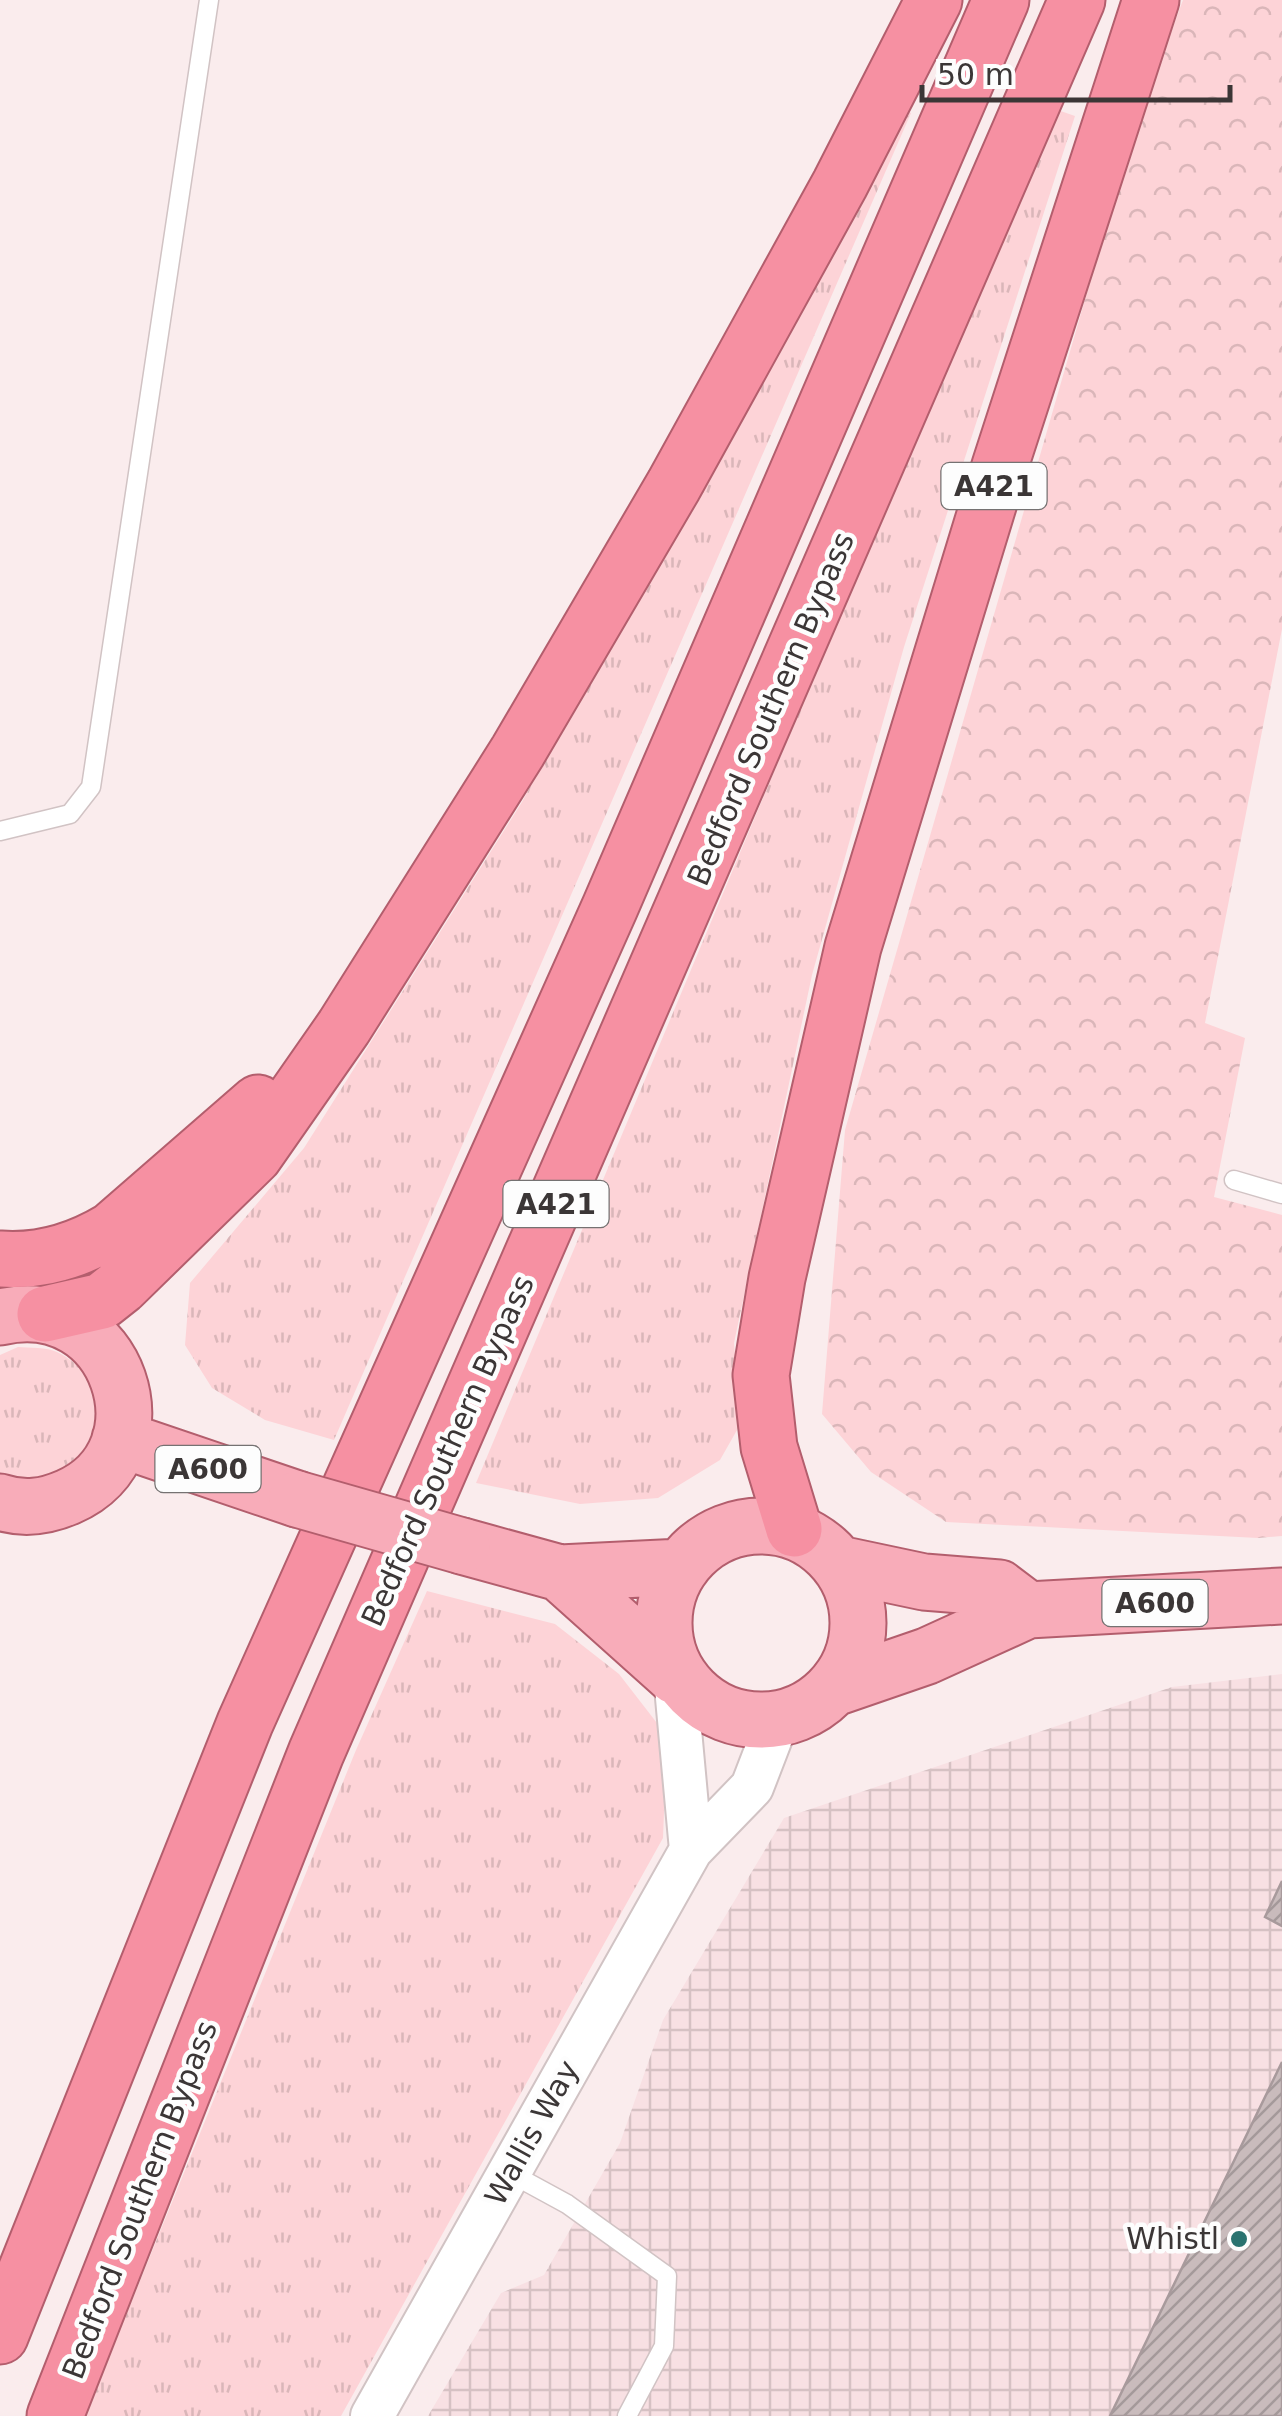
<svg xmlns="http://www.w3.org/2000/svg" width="1282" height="2416" font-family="'DejaVu Sans',sans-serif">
<defs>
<pattern id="industrial-grid" width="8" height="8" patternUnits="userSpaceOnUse" patternTransform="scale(2.5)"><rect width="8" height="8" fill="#f8e0e3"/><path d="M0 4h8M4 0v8" fill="none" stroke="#d6c1c3"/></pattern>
<pattern id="grass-tufts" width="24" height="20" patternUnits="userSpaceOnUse" patternTransform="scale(2.5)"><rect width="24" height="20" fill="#fdd3d7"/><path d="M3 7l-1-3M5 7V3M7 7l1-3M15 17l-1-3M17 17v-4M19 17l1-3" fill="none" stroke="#dab6b9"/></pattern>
<pattern id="park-crowns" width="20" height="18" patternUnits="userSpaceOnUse" patternTransform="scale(2.5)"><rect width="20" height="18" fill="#fdd3d7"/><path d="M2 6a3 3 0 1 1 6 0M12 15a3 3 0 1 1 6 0" fill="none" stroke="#dab6b9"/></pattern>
<pattern id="building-hatch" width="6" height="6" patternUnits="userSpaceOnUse" patternTransform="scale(2.5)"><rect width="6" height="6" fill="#c9bbbc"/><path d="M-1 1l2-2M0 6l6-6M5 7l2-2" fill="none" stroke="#a4999a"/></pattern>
</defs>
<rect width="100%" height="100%" fill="#faeced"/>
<path fill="url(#industrial-grid)" d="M 1282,1674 L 1282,2416 L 428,2416 L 501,2293 L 544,2275 L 620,2143 L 663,2020 L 784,1818 L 1172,1687 Z"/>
<path fill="url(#grass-tufts)" d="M 896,106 L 911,113 L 334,1440 L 265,1420 L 212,1388 L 185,1345 L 190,1283 L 304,1148 L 522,802 Z
M 1052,108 L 1075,116 L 904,647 L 812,975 L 734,1343 L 741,1423 L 720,1460 L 658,1498 L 580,1504 L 476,1483 Z
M 18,1347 C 29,1348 47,1347 57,1352 C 135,1389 83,1509 0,1474 L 0,1355 Z
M 427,1591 L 555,1624 L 619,1674 L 667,1736 L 663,1838 L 341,2416 L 85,2416 L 356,1750 Z"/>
<path fill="url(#park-crowns)" d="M 1183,0 L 1282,0 L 1282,629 L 1205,1023 L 1245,1038 L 1214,1197 L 1282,1215 L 1282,1536 L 1258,1538 L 946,1522 L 871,1472 L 822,1414 L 845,1130 L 1134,130 Z"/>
<path fill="url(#building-hatch)" stroke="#a89a9c" stroke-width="2.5" d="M 1282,1881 L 1282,1926 L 1265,1917 Z
M 1282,2062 L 1282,2416 L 1110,2416 Z"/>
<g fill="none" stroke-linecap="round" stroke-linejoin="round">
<defs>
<path id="service" d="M 0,831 L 70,814 L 91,787 L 209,0
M 1234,1180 L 1282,1194
M 510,2173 L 567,2204 L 667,2276 L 664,2346 L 627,2416"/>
<path id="tertiary" d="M 675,1676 L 691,1850
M 372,2416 L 691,1850 L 752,1787 L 777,1722"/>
<path id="primary" d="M 0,1317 C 120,1289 172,1452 68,1497 C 45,1507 24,1510 0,1502
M 120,1439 L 297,1499
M664 1623a97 97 0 1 1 194 0a97 97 0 1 1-194 0Z
M 462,1546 L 560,1573 L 682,1567
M 839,1564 L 924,1582 L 999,1588 L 1028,1610
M 560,1573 L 675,1676
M 837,1687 L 927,1656 L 1028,1610 L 1282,1596"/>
<path id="trunk" d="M 0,1259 C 40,1262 77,1251 112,1230 L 258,1103
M 45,1314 L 102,1301 L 121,1286 L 254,1156 L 344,1027 L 518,751 L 674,485 L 840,184 L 934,0
M 794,1529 L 769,1447 L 761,1375 L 777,1278 L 853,947 L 1000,466 L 1151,0
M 0,2336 L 245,1723 L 610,907 L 1001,0
M 55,2416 L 316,1753 L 1077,0"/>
</defs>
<use href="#service" stroke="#d1c3c4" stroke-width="21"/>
<use href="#tertiary" stroke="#d1c3c4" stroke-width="46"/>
<use href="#primary" stroke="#b35e6d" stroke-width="59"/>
<use href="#trunk" stroke="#b35e6d" stroke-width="59"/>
<use href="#service" stroke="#fff" stroke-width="18"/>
<use href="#tertiary" stroke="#fff" stroke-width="42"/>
<use href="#primary" stroke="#f8acb9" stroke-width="55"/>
<use href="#trunk" stroke="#f690a2" stroke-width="55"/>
<defs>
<path id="primary-bridge" d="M 297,1499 L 462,1546"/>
</defs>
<use href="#primary-bridge" stroke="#b35e6d" stroke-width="59" stroke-linecap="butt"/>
<use href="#primary-bridge" stroke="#f8acb9" stroke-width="55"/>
</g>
<circle fill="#2a7370" stroke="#fdfdfd" stroke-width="4" cx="1239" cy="2239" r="10"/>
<g text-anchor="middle" stroke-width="9" stroke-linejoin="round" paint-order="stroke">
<g fill="#fdfdfd" stroke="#757272" stroke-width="2.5">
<rect x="941.5" y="463" width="105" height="46" rx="8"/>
<rect x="503.5" y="1181" width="105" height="46" rx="8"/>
<rect x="155.5" y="1446" width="105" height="46" rx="8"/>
<rect x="1102.5" y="1580" width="105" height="46" rx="8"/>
</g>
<g font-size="28" font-weight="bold" fill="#3b3636">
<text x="994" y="496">A421</text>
<text x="556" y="1214">A421</text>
<text x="208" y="1479">A600</text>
<text x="1155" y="1613">A600</text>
</g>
<g font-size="30" fill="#3b3636" stroke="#fdfdfd">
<text transform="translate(771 709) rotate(-67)" y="10">Bedford Southern Bypass</text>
<text transform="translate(448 1451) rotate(-66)" y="10">Bedford Southern Bypass</text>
<text transform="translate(532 2133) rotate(-61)" y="10">Wallis Way</text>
<text transform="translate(140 2200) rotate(-69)" y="10">Bedford Southern Bypass</text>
</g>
<g font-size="30" fill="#3b3636" stroke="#fdfdfd" text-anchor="end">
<text x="1219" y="2249">Whistl</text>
</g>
</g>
<path d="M922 85v15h308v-15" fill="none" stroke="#3b3636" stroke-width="5"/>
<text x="937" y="85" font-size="30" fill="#3b3636" stroke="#fdfdfd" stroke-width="8" paint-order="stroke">50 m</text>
</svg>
